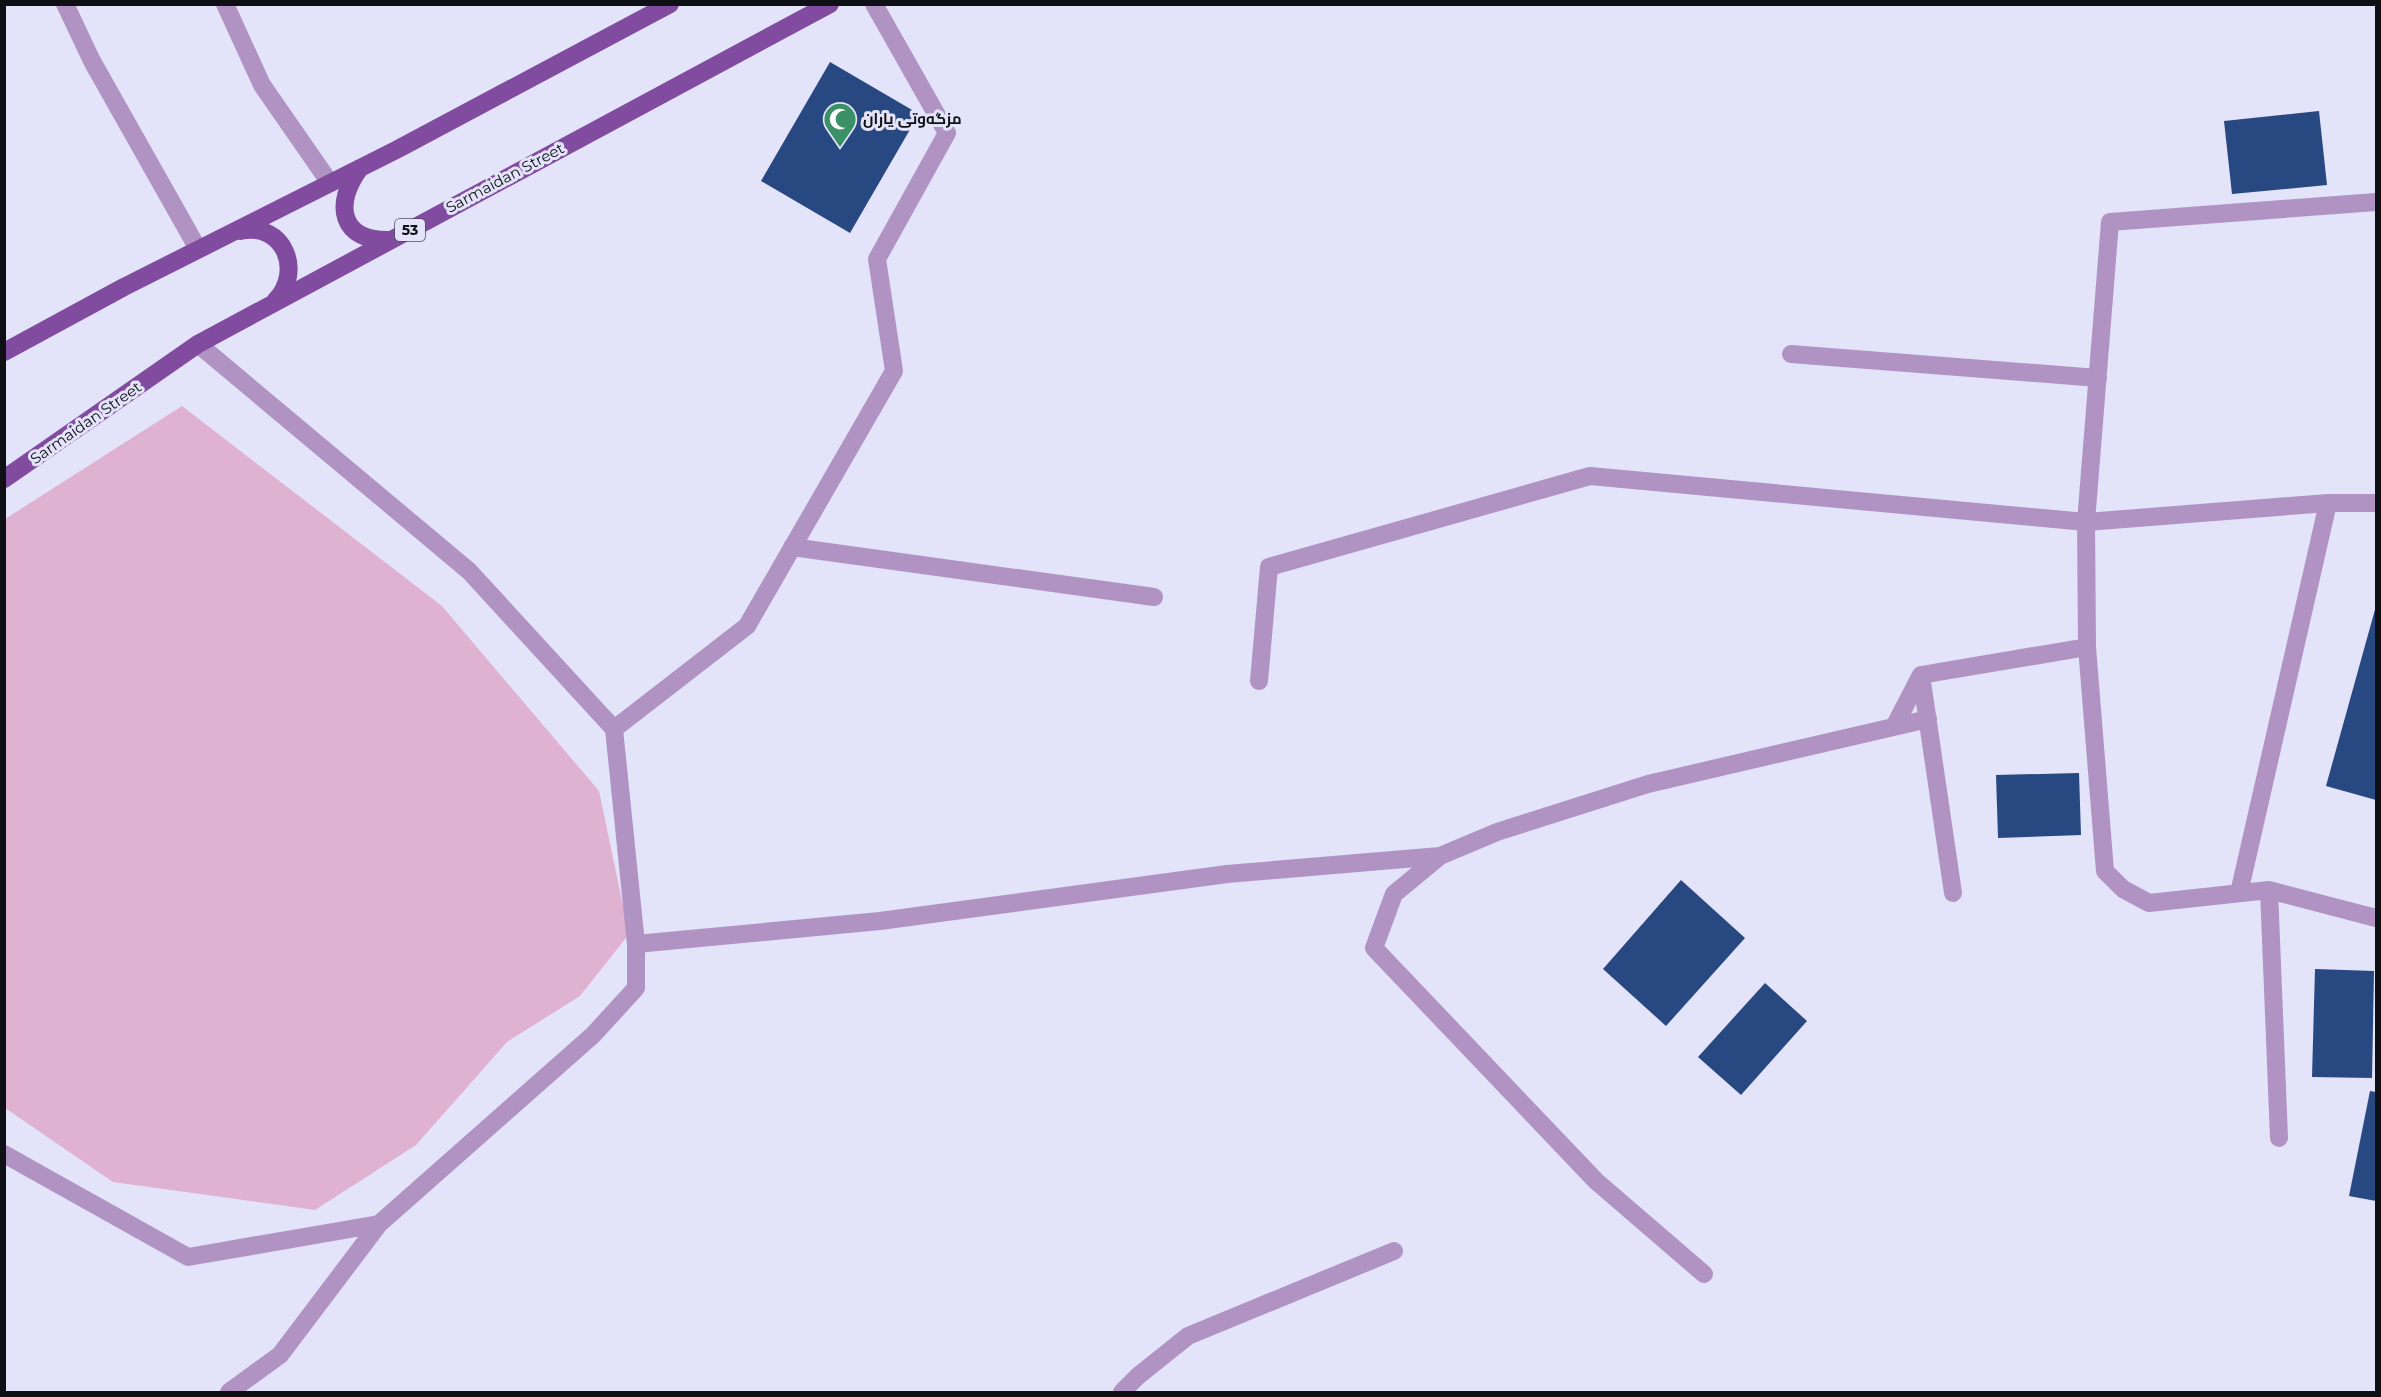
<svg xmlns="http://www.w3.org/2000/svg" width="2381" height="1397" font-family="Montserrat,Cairo,sans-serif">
<rect width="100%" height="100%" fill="#e3e3f9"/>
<path fill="#e0b2d2" d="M 182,406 L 442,606 L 599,791 L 629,934 L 580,996 L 507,1042 L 416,1145 L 315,1210 L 113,1182 L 5,1108 L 5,519 Z"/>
<path fill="#284881" d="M 830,62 L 919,114 L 850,233 L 761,181 Z
M 2319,111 L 2327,185 L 2232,194 L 2224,121 Z
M 2376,606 L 2376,800 L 2326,786 Z
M 2079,773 L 2081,835 L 1998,838 L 1996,775 Z
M 1681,880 L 1745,938 L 1666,1026 L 1603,969 Z
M 2315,969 L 2374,971 L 2372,1078 L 2312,1077 Z
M 1765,983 L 1807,1021 L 1741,1095 L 1698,1057 Z
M 2370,1091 L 2376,1092 L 2376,1201 L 2349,1196 Z"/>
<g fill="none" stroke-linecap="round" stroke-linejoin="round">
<path stroke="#b093c2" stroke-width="18" d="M 65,4 L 92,61 L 198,249
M 225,4 L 262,85 L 330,183
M 2376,202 L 2110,222 L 2086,522 L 2087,647 L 2105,871 L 2123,889 L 2149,903 L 2269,890 L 2376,918
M 198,344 L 469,571 L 614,729 L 636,944 L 636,988 L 593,1035 L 379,1224 L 280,1355 L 229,1392
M 1791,354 L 2098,378
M 792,547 L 1154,597
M 1921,675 L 1953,893
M 1921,675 L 2087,647
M 1259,681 L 1269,567 L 1590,476 L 2086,522 L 2328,503 L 2376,503
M 1894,727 L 1921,675
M 614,729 L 747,626 L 894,371 L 877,259 L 947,133 L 874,4
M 2269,890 L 2279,1138
M 2239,893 L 2328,503
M 636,944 L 880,921 L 1227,874 L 1440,856
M 4,1154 L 188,1257 L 379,1224
M 1704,1274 L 1596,1181 L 1374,948 L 1394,894 L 1440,856 L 1497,832 L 1648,784 L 1928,719
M 1122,1392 L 1138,1376 L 1188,1336 L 1394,1251"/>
<path stroke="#814b9f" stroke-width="18" d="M 360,168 C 333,204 340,242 391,240
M 240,231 C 284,221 304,272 275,301
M 4,352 L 124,287 L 398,149 L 670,4
M 4,479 L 198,344 L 830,4"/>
</g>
<defs>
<symbol id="mosque-pin" viewBox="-11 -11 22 30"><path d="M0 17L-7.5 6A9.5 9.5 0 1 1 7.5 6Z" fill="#3a9165" stroke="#e3e3f9"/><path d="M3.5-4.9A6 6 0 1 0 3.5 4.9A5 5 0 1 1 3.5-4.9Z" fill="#fff"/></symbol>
</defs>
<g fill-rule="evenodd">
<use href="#mosque-pin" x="821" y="100" width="38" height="52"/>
</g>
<g text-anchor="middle" stroke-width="6" stroke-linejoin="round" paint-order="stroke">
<rect fill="#e3e3f9" stroke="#4f4f5a" stroke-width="1.5" x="395" y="219" width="30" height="22" rx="4.5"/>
<g font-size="14" font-weight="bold" fill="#0f0f16">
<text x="410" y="235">53</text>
</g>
<g font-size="15" font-weight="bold" fill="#0f0f16" stroke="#e3e3f9" text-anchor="start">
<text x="863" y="124">مزگه‌وتی یاران</text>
</g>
<g font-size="15" fill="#0f0f16" stroke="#e3e3f9">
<text transform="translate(505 178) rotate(-28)" y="5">Sarmaidan Street</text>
<text transform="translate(86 423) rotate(-35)" y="5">Sarmaidan Street</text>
</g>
</g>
<rect width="2381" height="1397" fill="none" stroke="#0f0f16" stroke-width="12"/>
</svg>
